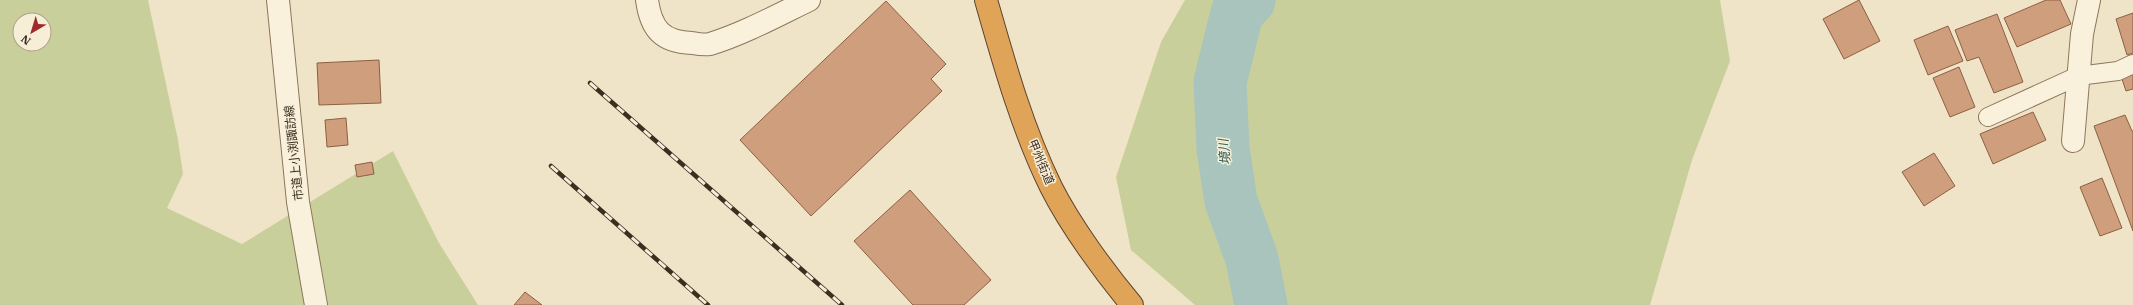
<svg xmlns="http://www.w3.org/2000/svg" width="2133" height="305" font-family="'IBM Plex Serif','Noto Sans JP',serif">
<rect width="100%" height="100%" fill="#f0e4c8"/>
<path fill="#c9cf9b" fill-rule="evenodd" d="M 0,0 L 148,0 L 178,140 L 183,174 L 167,208 L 242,244 L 393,151 L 439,243 L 478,305 L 0,305 ZM 20,20 L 44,20 L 44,44 L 20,44 Z
M 1185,0 L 1720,0 L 1730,61 L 1692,160 L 1650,305 L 1195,305 L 1131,250 L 1116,177 L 1161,42 Z"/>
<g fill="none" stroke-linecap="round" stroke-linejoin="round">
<path stroke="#a9c4bc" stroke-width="53" d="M 1249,0 L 1237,13 L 1220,82 L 1223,149 L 1231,201 L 1252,259 L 1261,305"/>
</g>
<path fill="#cf9f7d" stroke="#8d5f41" d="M 1859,0 L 1880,41 L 1844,59 L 1823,19 Z
M 2046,0 L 2060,0 L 2071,24 L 2017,47 L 2004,18 Z
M 886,1 L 946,64 L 931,79 L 942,91 L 811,216 L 740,140 Z
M 2133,13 L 2133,53 L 2127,55 L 2116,19 Z
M 1997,14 L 2023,82 L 1994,93 L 1979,57 L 1967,61 L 1955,30 Z
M 1948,26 L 1963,61 L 1928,75 L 1914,40 Z
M 379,60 L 381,103 L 319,105 L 317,63 Z
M 2133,63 L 2133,89 L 2126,91 L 2118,67 Z
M 1959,67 L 1975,107 L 1950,117 L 1933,78 Z
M 2033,112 L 2046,140 L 1993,164 L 1980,134 Z
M 2125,115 L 2132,131 L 2133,131 L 2133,231 L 2094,126 Z
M 346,118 L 348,145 L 327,147 L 325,120 Z
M 1934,153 L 1955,186 L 1924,206 L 1902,172 Z
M 372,162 L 374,174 L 357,177 L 355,165 Z
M 2102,178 L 2122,228 L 2100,236 L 2080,187 Z
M 910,190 L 991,280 L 964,305 L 913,305 L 854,241 Z
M 525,292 L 542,305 L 514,305 Z"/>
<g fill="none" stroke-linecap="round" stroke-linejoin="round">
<defs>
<path id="lane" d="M 1988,117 L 2078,76 L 2118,71 L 2133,64"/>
<path id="street" d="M 278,0 L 298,202 L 316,305
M 647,0 C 651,29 662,42 692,43 C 698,44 705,45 710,44 C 743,34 778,15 809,0
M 2073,141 L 2082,34 L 2089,0"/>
<path id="highway" d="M 986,0 C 1004,63 1022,128 1051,187 C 1070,225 1105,273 1132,305"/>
</defs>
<use href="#lane" stroke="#8d765c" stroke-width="20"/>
<use href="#street" stroke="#8d765c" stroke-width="24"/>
<use href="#highway" stroke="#5b4430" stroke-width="24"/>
<use href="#lane" stroke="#faf1dc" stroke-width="18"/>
<use href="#street" stroke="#faf1dc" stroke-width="22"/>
<use href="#highway" stroke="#e0a458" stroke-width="22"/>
<defs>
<path id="rail" d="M 590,83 L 842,305
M 551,166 L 708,305"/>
</defs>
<use href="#rail" stroke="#3d2e20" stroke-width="4.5"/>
<use href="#rail" stroke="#f7eed8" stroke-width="3" stroke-dasharray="9" stroke-linecap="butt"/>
</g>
<g text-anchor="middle" stroke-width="3" stroke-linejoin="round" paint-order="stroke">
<g font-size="12" fill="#3d2e20" stroke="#f7eed8">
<text transform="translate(294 153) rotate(-96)" y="4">市道上小渕諏訪線</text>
<text transform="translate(1041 162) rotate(67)" y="4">甲州街道</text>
</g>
<g font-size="13" font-style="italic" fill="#2f5d5a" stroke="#f7eed8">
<text transform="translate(1224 152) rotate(-96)" y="5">境川</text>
</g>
</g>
<g transform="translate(32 32) rotate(218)"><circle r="19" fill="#f7eed8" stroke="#ada18e"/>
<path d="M0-3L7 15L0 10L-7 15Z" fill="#9e2a2b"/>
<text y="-6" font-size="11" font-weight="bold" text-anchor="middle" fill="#3d2e20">N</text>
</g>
</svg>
